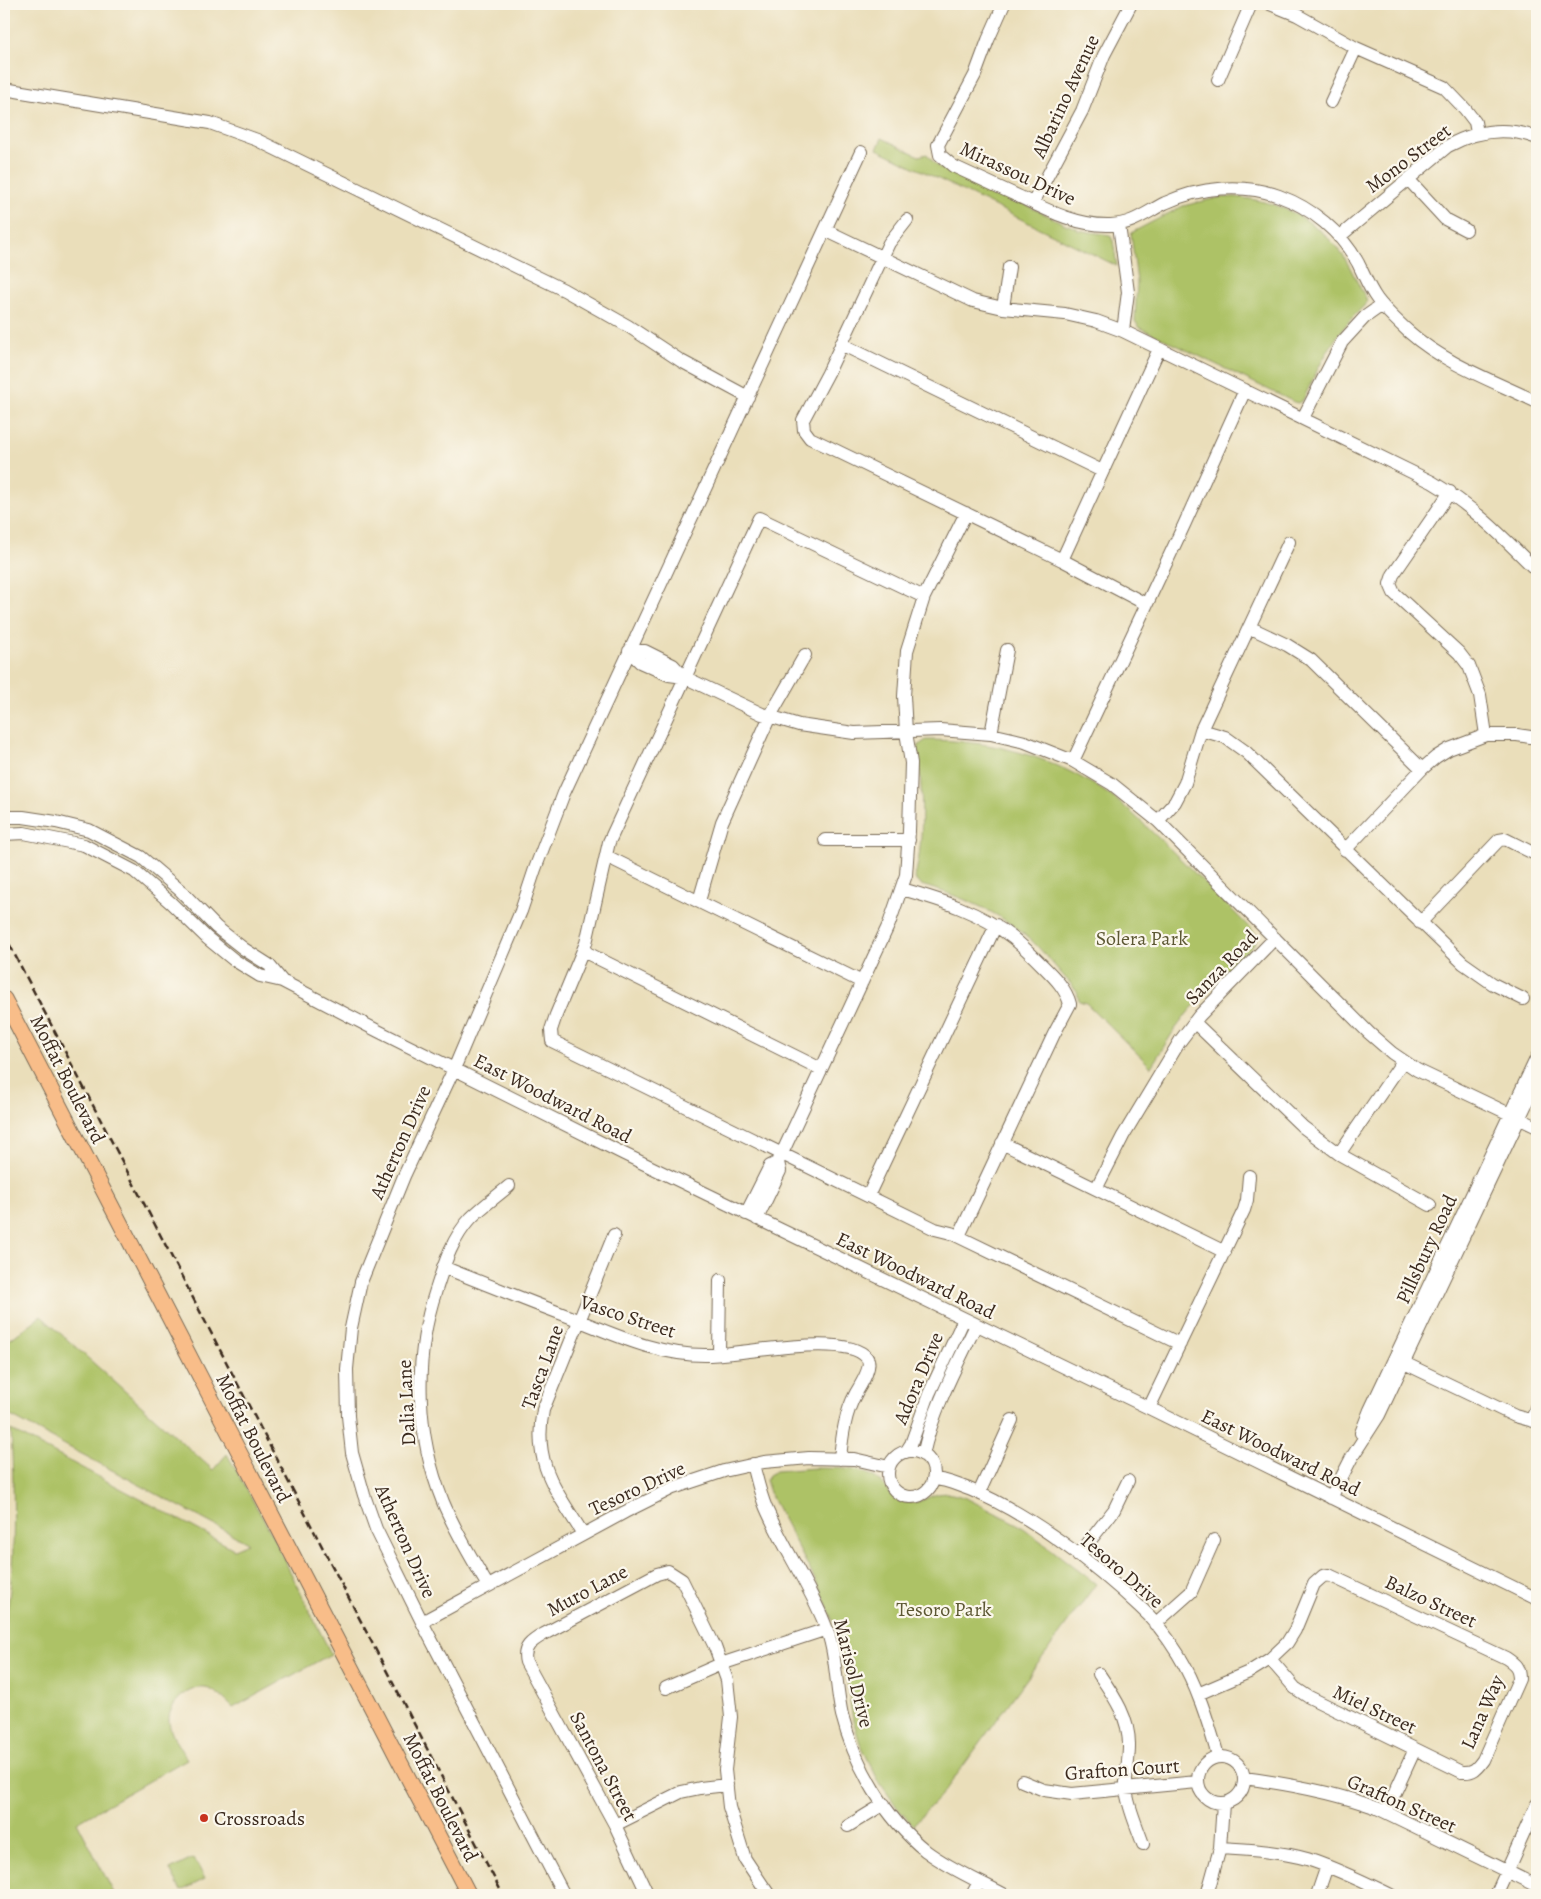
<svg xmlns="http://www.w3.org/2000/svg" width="1541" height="1899" font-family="Alegreya,serif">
<rect width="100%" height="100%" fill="#fbf7ec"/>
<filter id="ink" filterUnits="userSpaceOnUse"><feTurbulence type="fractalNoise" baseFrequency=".02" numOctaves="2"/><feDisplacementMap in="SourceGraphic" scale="10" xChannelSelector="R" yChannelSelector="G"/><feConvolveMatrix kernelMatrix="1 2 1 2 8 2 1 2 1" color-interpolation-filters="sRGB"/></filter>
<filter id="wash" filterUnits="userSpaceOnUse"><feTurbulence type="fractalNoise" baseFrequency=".0096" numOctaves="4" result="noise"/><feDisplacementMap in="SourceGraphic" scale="20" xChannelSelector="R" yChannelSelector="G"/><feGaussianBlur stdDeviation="1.12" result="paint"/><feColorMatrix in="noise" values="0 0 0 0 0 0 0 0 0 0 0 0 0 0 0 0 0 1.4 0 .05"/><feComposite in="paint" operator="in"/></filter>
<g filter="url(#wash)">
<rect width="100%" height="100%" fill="#eadeba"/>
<path fill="#adc266" stroke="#747642" d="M 882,138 L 919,156 L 927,154 L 935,164 L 940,168 L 962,174 L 1065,224 L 1077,228 L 1077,230 L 1110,235 L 1113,241 L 1117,266 L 877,149 Z
M 1235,197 C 1280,201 1318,220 1344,257 C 1352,270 1358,285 1366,298 L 1367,301 L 1364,306 C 1333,335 1321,362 1303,400 L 1298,403 L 1294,402 L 1139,327 L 1135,321 L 1137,282 L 1131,233 L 1183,206 L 1217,198 Z
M 926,740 C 992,740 1053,756 1108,794 C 1129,808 1146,827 1165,844 C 1195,873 1225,903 1254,932 L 1257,936 L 1255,943 L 1189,1011 L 1173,1032 L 1151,1067 L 1086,1003 L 1079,1001 L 1077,991 C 1064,977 1052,962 1039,948 C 1007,914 963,897 921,885 L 916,881 L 915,877 C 925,835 922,791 918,749 L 919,745 Z
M 41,1316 L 213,1470 L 227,1454 L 271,1533 L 331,1654 L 233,1708 C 226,1701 215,1689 205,1688 C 188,1686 168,1704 169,1721 C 170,1735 180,1748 187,1759 L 77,1822 L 115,1895 L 4,1895 L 4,1629 C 17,1563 14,1497 11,1430 L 234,1549 L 248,1543 L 9,1415 L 4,1396 L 4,1344 Z
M 815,1468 C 835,1469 861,1466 878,1480 C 888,1488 891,1499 904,1502 C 918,1505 926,1497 938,1494 C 948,1492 958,1495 968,1499 L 1021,1526 L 1096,1584 L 945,1791 L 913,1825 L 899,1810 L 878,1780 L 860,1743 L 853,1720 L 842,1651 L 834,1622 L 821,1591 L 771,1496 L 766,1480 L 769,1475 L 776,1471 Z
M 194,1858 L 205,1879 L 181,1891 L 170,1870 Z"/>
</g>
<g filter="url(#ink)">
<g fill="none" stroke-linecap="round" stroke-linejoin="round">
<defs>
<path id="minor" d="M 1004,4 L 988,40 L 975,75 L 938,145 L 940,155 L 953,166 C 975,176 996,186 1018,196 C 1047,210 1077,226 1110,225 C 1132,225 1147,212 1165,203 C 1200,187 1242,183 1279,196 C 1312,208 1341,232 1358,263 C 1364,275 1369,288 1377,299 C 1386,311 1398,322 1409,332 C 1445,364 1494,381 1537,402
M 1270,4 L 1297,15 L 1356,48 L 1444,87 L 1465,109 L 1475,122 L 1477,133
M 1218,80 L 1251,4
M 4,89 L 210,123 L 257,140 L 564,290 L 628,326 L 681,361 L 748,397
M 1331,102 L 1356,48
M 1408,179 L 1445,219 L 1466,230
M 1033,203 L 1082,111 L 1104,55 L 1131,4
M 907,220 L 889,243 L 828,373 L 803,420 L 804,430 L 810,438 L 1062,560 L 1146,604
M 1119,225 L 1128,292 L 1123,331
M 825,230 L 973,301 L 1003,308 L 1065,314 L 1096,321 L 1123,331 L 1432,482 C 1473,506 1504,538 1537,571
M 1339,237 L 1448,146 C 1477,130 1506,126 1537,138
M 1003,308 L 1009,267
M 841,344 L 1102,471
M 1303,418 L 1342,342 L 1365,317 L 1382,305
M 1062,560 L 1159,349
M 924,597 L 759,518 L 609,842 L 586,943 L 556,1015 L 551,1030 L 552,1041 L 935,1229 L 951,1233 L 1180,1344
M 1249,627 L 1287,645 L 1311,660 L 1422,769
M 629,651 L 640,662 L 669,675 L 684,677 L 762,714 L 799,725 L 854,733 L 940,730 L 991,734 L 1025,742 L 1073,761 L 1112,784 L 1158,821 L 1369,1033 L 1392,1053 L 1417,1070 L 1537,1127
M 629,651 L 645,651 L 673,665 L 684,677
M 1201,730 L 1225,737 L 1246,752 L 1463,963 L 1493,984 L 1523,999
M 991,734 L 1007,650
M 1486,735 L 1517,735 L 1537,738
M 1073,761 L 1184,525 L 1245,390
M 4,817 L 23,817 L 56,822 L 89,830 L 141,857 L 181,891 L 216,927 L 244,949 L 269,965 L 282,981
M 1158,821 L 1175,802 L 1185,783 L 1201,730 L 1289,542
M 4,834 L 24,833 L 84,845 L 134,871 L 171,903 L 207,938 L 234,960 L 260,976 L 282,981 L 378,1031 L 624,1154 L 1149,1408 L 1537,1599
M 825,840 L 909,840
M 1345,850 L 1422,769 L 1436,757 L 1449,749 L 1486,735 L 1480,695 L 1469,666 L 1459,653 L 1394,593 L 1390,584 L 1393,575 L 1450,492
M 606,856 L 862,982
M 902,889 C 941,900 980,912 1013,938 C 1024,947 1034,957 1044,967 C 1055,978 1066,989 1070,1004 L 1054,1034 L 959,1236
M 699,901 L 722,822 L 770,716 L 805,655
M 1420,923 L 1499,840 L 1505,839 L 1537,855
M 583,951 L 821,1069
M 1194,1022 L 1303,1127 L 1339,1154 L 1403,1061
M 1002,1143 L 1225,1252
M 1339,1154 L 1430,1205
M 1096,1189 L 1123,1136 L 1180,1041 L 1199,1016 L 1275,938
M 868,1196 L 996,925
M 746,1214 L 770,1166 L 778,1162 L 889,924 L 906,875 L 909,831 L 911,763 L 906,732 L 904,696 L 907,651 L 924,597 L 966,513
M 757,1219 L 780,1171 L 778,1162
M 443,1267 C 485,1284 528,1301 570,1317 C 615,1335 659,1356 708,1355 C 740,1355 848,1331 867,1358 C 873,1366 860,1386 856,1393 C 845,1413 842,1436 840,1459
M 719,1354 L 720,1280
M 1398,1360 L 1515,1416 L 1537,1422
M 1149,1408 L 1244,1210 L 1247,1200 L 1249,1176
M 1532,1420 L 1537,1405
M 1361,1433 L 1370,1410 L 1537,1057
M888 1474a23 23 0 1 1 46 0a23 23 0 1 1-46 0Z
M 906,1452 L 911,1444 L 929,1394 L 964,1319
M 923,1455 C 933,1409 956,1367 976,1325
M 753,1464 C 757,1479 760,1494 766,1508 C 783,1547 808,1583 824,1622 C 837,1652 835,1684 842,1715 C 855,1766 885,1818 926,1851 C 950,1869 979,1881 1005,1895
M 933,1479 C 946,1479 957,1485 969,1489 C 1028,1513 1094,1563 1140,1607 C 1155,1620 1168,1638 1178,1654 C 1197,1685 1208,1721 1218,1756
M 979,1493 L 1012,1420
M 1331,1498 L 1352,1457 L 1379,1415 L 1537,1081
M 583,1534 C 557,1491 532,1464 543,1410 L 614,1235
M 1078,1556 L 1114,1510 L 1128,1481
M 488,1586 C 472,1559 455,1531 443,1502 C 416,1435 413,1359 436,1290 C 444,1265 452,1238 471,1218 C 482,1207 496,1197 509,1186
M 422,1622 L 625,1512 L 673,1488 L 724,1471 L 764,1462 L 809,1458 L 854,1459 L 889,1467
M 1155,1624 L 1191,1592 L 1214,1540
M 1099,1674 C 1114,1696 1130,1719 1129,1747 C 1129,1761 1125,1775 1126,1789 C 1128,1808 1137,1826 1143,1844
M 666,1688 L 721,1664 L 827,1629
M 1198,1694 L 1249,1672 L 1270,1659 L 1287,1643 L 1295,1630 L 1314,1584 L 1323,1576 L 1329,1575 L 1506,1658 C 1515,1664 1519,1667 1519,1679 L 1483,1760 C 1477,1768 1474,1773 1462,1772 L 1307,1696 L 1295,1688 L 1270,1659
M1198 1780a23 23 0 1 1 46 0a23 23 0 1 1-46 0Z
M 1244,1778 C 1290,1784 1334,1792 1377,1808 L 1537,1886
M 1022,1781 L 1044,1790 L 1072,1794 L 1197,1782
M 1386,1812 L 1415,1749
M 615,1825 L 681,1792 L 700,1788 L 727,1785
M 848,1826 L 884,1804
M 1220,1848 C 1248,1850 1279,1851 1307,1859 C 1336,1868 1364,1882 1391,1895
M 564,1895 L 422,1622 L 376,1529 L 364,1495 L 352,1453 L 348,1416 L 347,1369 L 351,1328 L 361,1282 L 404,1176 L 454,1069 L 521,911 L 535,869 L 564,793 L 861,152
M 648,1895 L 615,1825 L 526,1662 C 522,1647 532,1641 544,1634 L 657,1574 L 668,1571 L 682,1580 L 715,1647 L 727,1680 L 731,1717 L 725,1770 L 729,1807 L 745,1859 L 769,1895
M 972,1895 L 979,1882
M 1207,1895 L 1220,1848 L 1223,1803
M 1317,1895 L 1327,1866
M 1496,1895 L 1537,1804"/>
<path id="major" d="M 4,999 L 469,1895"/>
</defs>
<use href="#minor" stroke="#786955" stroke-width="14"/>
<use href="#major" stroke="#786955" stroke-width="17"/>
<use href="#minor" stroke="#fff" stroke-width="12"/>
<use href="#major" stroke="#f8bd89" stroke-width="15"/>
<path stroke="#3b2a1e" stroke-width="2.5" stroke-dasharray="8 4" stroke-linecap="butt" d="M 4,934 L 503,1895"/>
</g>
</g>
<circle fill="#c8321e" stroke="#fbf7ec" stroke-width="2" cx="204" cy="1818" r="5"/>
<g text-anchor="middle" stroke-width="4.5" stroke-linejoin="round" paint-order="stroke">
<g font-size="20" fill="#3b2a1e" stroke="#fbf7ec">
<text transform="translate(1065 96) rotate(-65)" y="7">Albarino Avenue</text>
<text transform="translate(1408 158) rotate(-37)" y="7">Mono Street</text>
<text transform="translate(1018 173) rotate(25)" y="7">Mirassou Drive</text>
<text transform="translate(1221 967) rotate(-46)" y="7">Sanza Road</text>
<text transform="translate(68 1079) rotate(63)" y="7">Moffat Boulevard</text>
<text transform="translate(553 1098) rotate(27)" y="7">East Woodward Road</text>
<text transform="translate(400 1142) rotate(-66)" y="7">Atherton Drive</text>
<text transform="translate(1426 1249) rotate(-65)" y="7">Pillsbury Road</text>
<text transform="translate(916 1275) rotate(26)" y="7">East Woodward Road</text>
<text transform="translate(628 1316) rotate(18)" y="7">Vasco Street</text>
<text transform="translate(542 1367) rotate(-70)" y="7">Tasca Lane</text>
<text transform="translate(918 1378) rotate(-67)" y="7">Adora Drive</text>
<text transform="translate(406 1403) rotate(-93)" y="7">Dalia Lane</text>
<text transform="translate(254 1438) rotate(63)" y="7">Moffat Boulevard</text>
<text transform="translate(1281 1452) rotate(26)" y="7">East Woodward Road</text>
<text transform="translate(637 1488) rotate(-25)" y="7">Tesoro Drive</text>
<text transform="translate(406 1541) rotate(66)" y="7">Atherton Drive</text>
<text transform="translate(1122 1570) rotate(41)" y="7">Tesoro Drive</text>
<text transform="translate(587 1590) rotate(-28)" y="7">Muro Lane</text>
<text transform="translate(1431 1601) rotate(25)" y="7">Balzo Street</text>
<text transform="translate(854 1673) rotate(76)" y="7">Marisol Drive</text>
<text transform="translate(1375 1709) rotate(25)" y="7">Miel Street</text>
<text transform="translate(1482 1712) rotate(-66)" y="7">Lana Way</text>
<text transform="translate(604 1766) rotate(62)" y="7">Santona Street</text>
<text transform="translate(1122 1769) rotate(-4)" y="7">Grafton Court</text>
<text transform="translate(441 1797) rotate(63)" y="7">Moffat Boulevard</text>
<text transform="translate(1402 1803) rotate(24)" y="7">Grafton Street</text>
</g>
<g font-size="20" fill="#5d5834" stroke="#fbf7ec">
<text x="1142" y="945">Solera Park</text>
<text x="944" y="1616">Tesoro Park</text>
</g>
<g font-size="20" fill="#3b2a1e" stroke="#fbf7ec" text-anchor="start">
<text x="214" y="1825">Crossroads</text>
</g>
</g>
<rect width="1541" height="1899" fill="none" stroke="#fbf7ec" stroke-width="20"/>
</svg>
